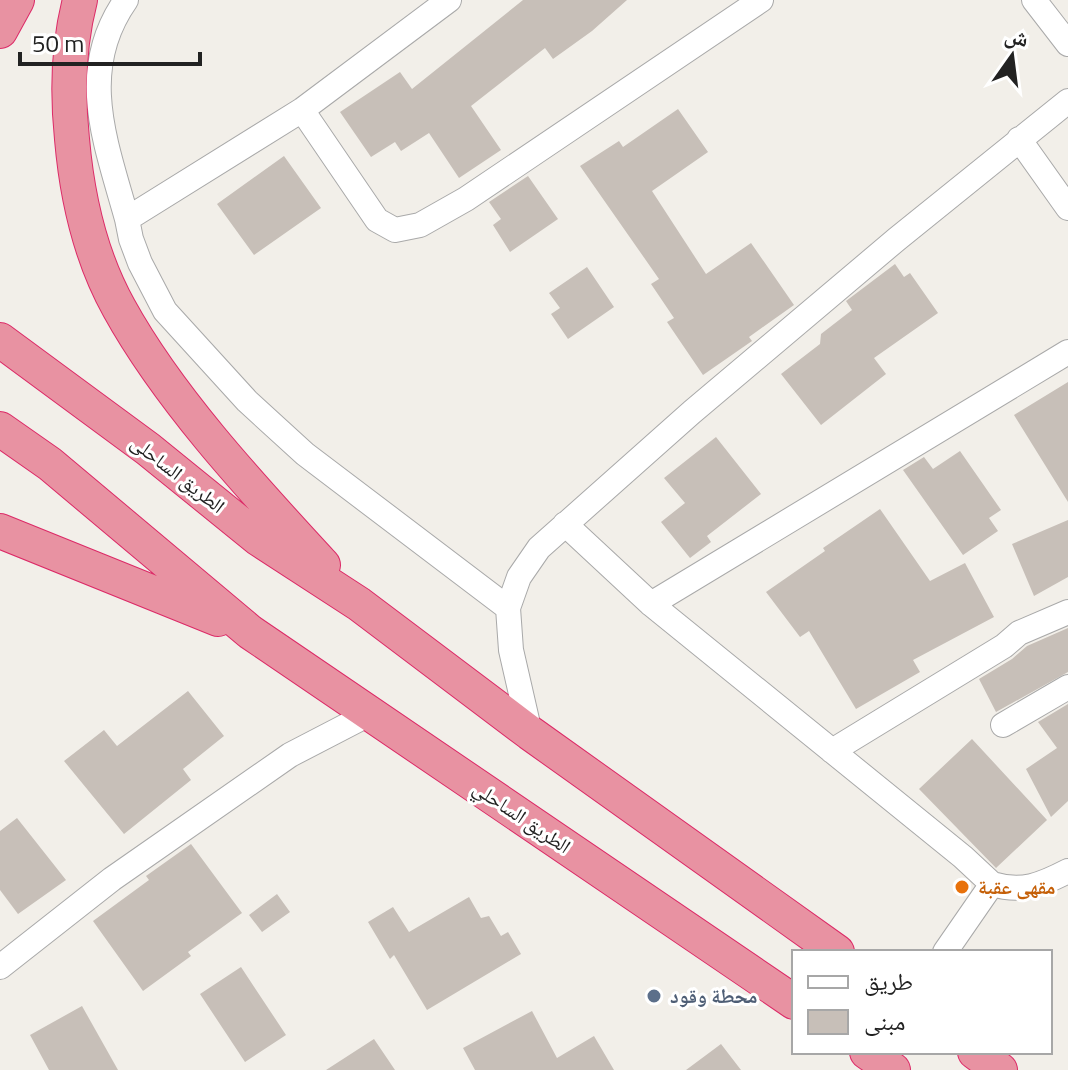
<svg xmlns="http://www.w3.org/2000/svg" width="1068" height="1070" font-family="'Titillium Web','Noto Naskh Arabic',sans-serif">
<rect width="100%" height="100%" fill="#f2efe9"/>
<path fill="#c7bfb8" d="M 523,0 L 627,0 L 592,31 L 553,59 L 545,48 L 471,106 L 501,150 L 459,178 L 429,133 L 401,151 L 395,142 L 371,157 L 340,112 L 400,72 L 412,89 Z
M 678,109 L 708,152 L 652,191 L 706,274 L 751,243 L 794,305 L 749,337 L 752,341 L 703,375 L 667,322 L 674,318 L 651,284 L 659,279 L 580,166 L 619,141 L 623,147 Z
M 284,156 L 321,208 L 254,255 L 217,204 Z
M 528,176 L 558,219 L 510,252 L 493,225 L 501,219 L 489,202 Z
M 895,264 L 904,277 L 910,273 L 938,313 L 874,358 L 886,374 L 821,425 L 781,374 L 820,344 L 821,334 L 852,310 L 846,301 Z
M 587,267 L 614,307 L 568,339 L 551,314 L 560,308 L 549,293 Z
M 1068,382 L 1068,502 L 1014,415 Z
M 716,437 L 761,494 L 707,536 L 711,542 L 690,558 L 661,522 L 685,503 L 664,478 Z
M 960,451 L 1001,510 L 989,518 L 998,531 L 963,555 L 903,470 L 924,457 L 933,469 Z
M 880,509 L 930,581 L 965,563 L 994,617 L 913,660 L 920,672 L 856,709 L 809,631 L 800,637 L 766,592 L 825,551 L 823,548 Z
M 1068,520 L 1068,577 L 1034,596 L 1012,544 Z
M 1068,628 L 1068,672 L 996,712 L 979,679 L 1012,659 L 1027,646 Z
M 188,691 L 224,736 L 183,769 L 191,780 L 124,834 L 64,761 L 104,730 L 117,746 Z
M 1068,704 L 1068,801 L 1051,817 L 1026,769 L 1057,748 L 1038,722 Z
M 972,739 L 1047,820 L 996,868 L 919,789 Z
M 17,818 L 66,880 L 18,914 L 0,890 L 0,831 Z
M 191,844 L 242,913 L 188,952 L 191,956 L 143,991 L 93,921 L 149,880 L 146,876 Z
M 277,894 L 290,912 L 262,932 L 249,915 Z
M 469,897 L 481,918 L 489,916 L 501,936 L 508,932 L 521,954 L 427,1010 L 394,955 L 390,959 L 368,922 L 393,907 L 409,932 Z
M 241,967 L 286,1035 L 245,1062 L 200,994 Z
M 82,1006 L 118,1070 L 49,1070 L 30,1035 Z
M 532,1011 L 557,1058 L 594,1036 L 614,1070 L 475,1070 L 463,1048 Z
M 374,1039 L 395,1070 L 326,1070 Z
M 721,1044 L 741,1070 L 686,1070 Z"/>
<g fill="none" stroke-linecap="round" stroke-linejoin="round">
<defs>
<path id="minor" d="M 126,0 C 76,71 106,143 127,219
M 449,0 L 302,110 L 127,219 L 131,239 L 140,263 L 165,311 L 247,401 L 305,454 L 508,608
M 1034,0 L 1068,44
M 302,110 L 377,220 L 395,230 L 420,225 L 466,199 L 761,0
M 1019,139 L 1068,208
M 565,524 L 651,604 L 963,857 L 992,884
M 651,604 L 1068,352
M 1003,725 L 1068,687
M 530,733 L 511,650 L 508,608 L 519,577 L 539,548 L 692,412 L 897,239 L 1068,101
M 832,751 L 1004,646 L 1019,633 L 1068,612
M 945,952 L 992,884 C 1022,893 1041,885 1068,871
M 0,967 L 112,879 L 290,755 L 369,714"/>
<path id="highway" d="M 80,0 C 68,46 67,91 72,139 C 77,197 90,256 119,308 C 169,399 253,489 323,565
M 0,31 L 17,0
M 0,340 L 148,449 L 259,539 L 359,604 L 530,733 L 837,952
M 0,429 L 50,464 L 250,632 L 794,1002
M 0,531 L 218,619
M 867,1052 L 893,1070
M 975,1052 L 1000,1070"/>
</defs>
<use href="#minor" stroke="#a9a9a9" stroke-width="26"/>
<use href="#highway" stroke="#dc2a67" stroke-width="36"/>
<use href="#minor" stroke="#fff" stroke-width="24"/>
<use href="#highway" stroke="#e892a2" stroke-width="34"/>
</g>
<circle fill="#e8710a" stroke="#fff" stroke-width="3" cx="962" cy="887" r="8"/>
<circle fill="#5c6f8a" stroke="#fff" stroke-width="3" cx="654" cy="996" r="8"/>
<g text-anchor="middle" stroke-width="6" stroke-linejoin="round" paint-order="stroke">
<g font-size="20" fill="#222" stroke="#fff">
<text transform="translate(178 474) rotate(38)" y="7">الطريق الساحلى</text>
<text transform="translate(522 817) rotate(34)" y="7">الطريق الساحلي</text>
</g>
<g font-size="20" font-weight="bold" fill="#c56008" stroke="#fff" text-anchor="start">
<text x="978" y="894">مقهى عقبة</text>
</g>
<g font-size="20" font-weight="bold" fill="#4e5e75" stroke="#fff" text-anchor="start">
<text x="670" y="1003">محطة وقود</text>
</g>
</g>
<rect x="792" y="950" width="260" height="104" fill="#ffffff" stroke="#a7a7a7" stroke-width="2"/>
<rect x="808" y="976" width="40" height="12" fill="#ffffff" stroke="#a7a7a7" stroke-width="2"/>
<text x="864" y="990" font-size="24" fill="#222222">طريق</text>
<rect x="808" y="1010" width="40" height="24" fill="#c7bfb8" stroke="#a7a7a7" stroke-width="2"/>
<text x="864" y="1030" font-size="24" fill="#222222">مبنى</text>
<g transform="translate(1012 56) rotate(14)" stroke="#ffffff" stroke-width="6" paint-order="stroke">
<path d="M0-6L14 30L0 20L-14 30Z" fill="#222222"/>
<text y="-12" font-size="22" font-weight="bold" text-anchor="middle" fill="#222222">ش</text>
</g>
<path d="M20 52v12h180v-12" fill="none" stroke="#222222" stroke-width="4"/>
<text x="32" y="52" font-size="24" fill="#222222" stroke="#ffffff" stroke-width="6" paint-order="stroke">50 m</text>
</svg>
